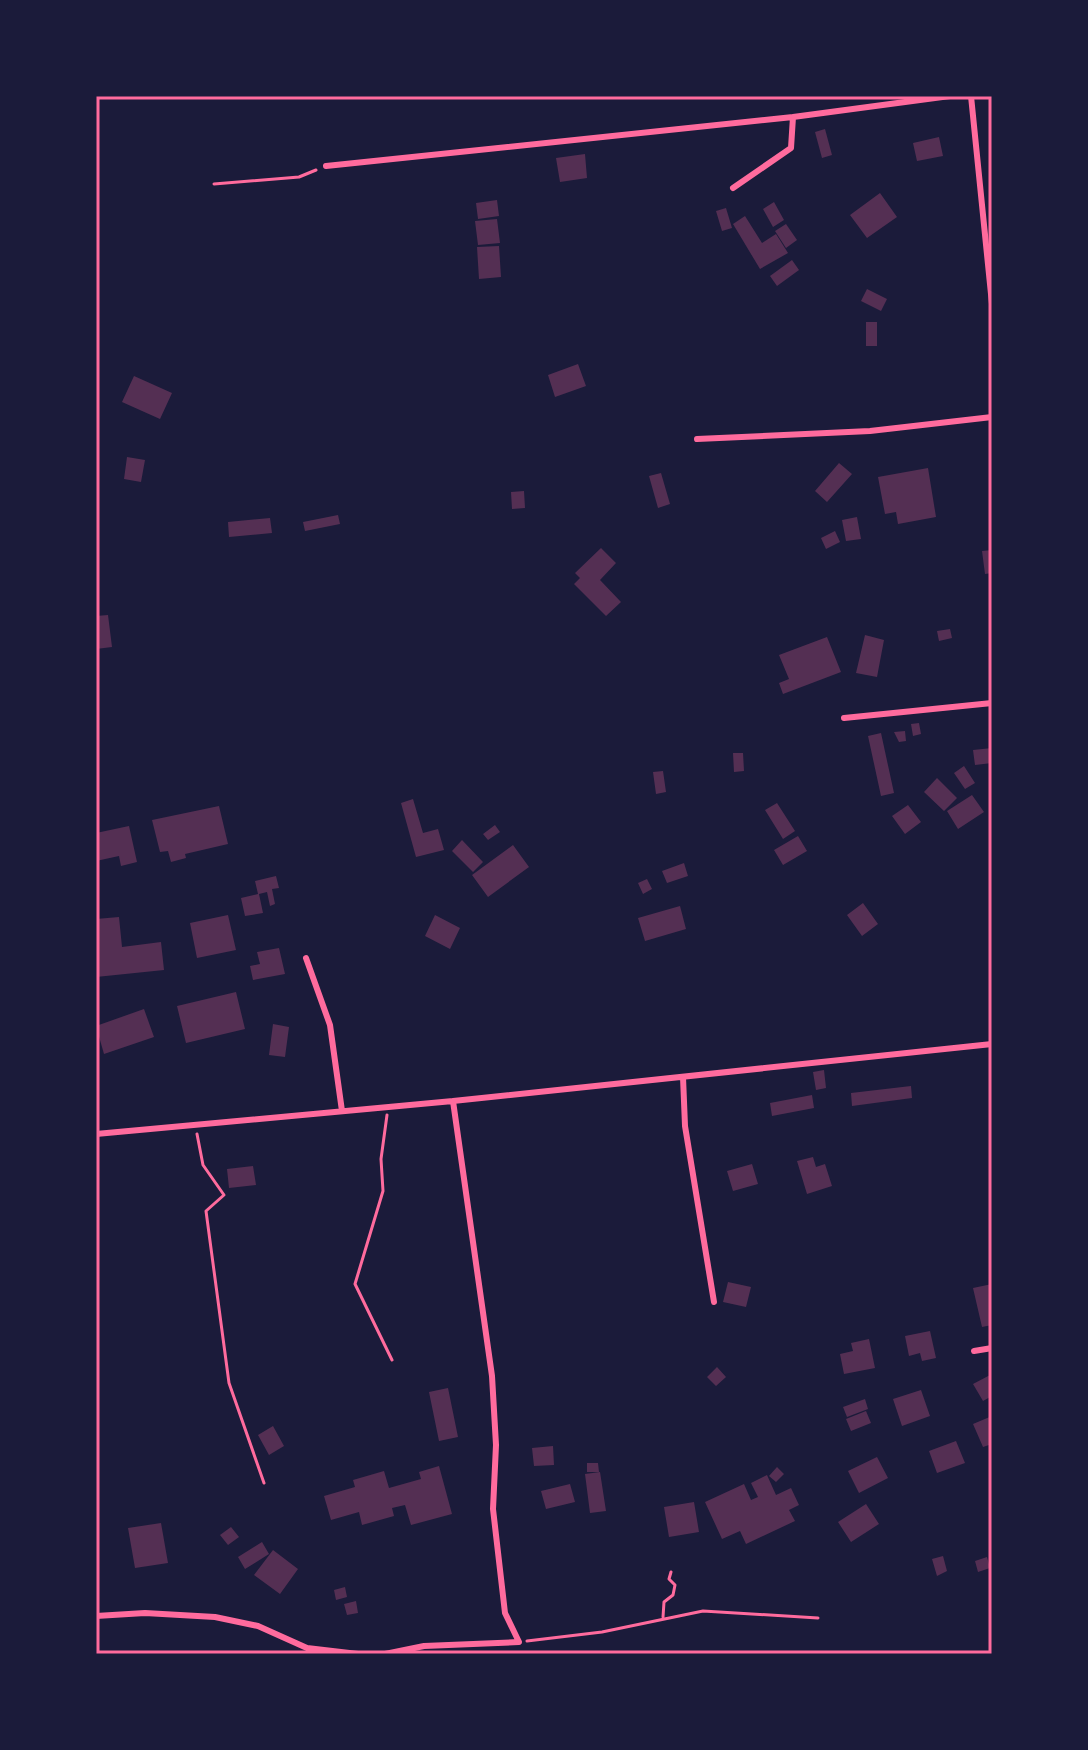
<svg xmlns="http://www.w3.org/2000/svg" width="1088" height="1750" font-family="'Nunito Sans',sans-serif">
<rect width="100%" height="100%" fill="#1b1b3a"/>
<path fill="#542f53" d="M 825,129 L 832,155 L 822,158 L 815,132 Z
M 939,137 L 943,156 L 917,161 L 913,143 Z
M 585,154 L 587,178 L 560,182 L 556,158 Z
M 880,193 L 897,217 L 867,238 L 850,215 Z
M 497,200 L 499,216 L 478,219 L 476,203 Z
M 774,202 L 784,220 L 773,227 L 763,209 Z
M 726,208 L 732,228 L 722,231 L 716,211 Z
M 745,216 L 762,243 L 776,234 L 788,253 L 760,269 L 733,224 Z
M 497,219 L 500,243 L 478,245 L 475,221 Z
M 786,224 L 797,240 L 786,248 L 775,231 Z
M 499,246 L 501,277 L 479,279 L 477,247 Z
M 792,260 L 799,270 L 777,286 L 770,276 Z
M 867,289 L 887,299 L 881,311 L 861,301 Z
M 866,322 L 877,322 L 877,346 L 866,346 Z
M 578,364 L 586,386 L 555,397 L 548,375 Z
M 134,376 L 172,393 L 160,419 L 122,402 Z
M 127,457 L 145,460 L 141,482 L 124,479 Z
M 839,463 L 852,474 L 827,502 L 815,491 Z
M 928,468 L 936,517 L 898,524 L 896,512 L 885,514 L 878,477 Z
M 661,473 L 670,504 L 658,508 L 649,476 Z
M 524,491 L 525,508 L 512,509 L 511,492 Z
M 338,515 L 340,524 L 305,531 L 303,522 Z
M 857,517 L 861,539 L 846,541 L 842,520 Z
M 270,518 L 272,533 L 229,537 L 228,522 Z
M 835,531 L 840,542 L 826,549 L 821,538 Z
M 601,548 L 616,563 L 600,580 L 621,602 L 606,616 L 574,584 L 580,578 L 575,573 Z
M 992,550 L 992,573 L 985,574 L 982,551 Z
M 108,615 L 112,647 L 96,649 L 96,616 Z
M 950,629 L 952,638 L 939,641 L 937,631 Z
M 865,635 L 884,640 L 877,677 L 856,673 Z
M 827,637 L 841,672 L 783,694 L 779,683 L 789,679 L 779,655 Z
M 919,723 L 921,734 L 913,736 L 911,724 Z
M 905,731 L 906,741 L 899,742 L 894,732 Z
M 881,733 L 894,793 L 881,796 L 868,736 Z
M 992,748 L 992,763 L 975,765 L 973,750 Z
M 733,753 L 743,753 L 744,771 L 734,772 Z
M 964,766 L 975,783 L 965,789 L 954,773 Z
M 663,771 L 666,792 L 656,794 L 653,772 Z
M 937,778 L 957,798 L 944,811 L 924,792 Z
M 972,795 L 984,812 L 958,829 L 947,811 Z
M 413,799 L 423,833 L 438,829 L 444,850 L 416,857 L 401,803 Z
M 777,803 L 795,831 L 783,839 L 765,810 Z
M 908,805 L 921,822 L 905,834 L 892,816 Z
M 219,806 L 228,844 L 185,854 L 186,858 L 171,862 L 168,851 L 160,852 L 152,820 Z
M 495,825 L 500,832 L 488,840 L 483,834 Z
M 129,826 L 137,862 L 121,866 L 119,856 L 96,861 L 96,833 Z
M 798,836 L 807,851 L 783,865 L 774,850 Z
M 462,840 L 483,862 L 473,872 L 452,851 Z
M 513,845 L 529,867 L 488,897 L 472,875 Z
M 684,863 L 688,876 L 667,883 L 662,871 Z
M 276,876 L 279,888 L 272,889 L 275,904 L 270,906 L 267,892 L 259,894 L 263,913 L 245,916 L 241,898 L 258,894 L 255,881 Z
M 647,879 L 652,889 L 643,894 L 638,883 Z
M 863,903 L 878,924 L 862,936 L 847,915 Z
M 680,906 L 686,929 L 645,941 L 638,918 Z
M 228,915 L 236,950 L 197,958 L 190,923 Z
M 435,915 L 460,928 L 450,949 L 425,936 Z
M 119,917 L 122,947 L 161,942 L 164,970 L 96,977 L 96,919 Z
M 279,948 L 285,974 L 253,980 L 250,966 L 260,964 L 257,952 Z
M 236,992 L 245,1029 L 186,1043 L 177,1006 Z
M 144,1009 L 154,1037 L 104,1054 L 96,1026 Z
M 273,1024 L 289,1027 L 285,1057 L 269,1055 Z
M 824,1070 L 826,1088 L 816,1090 L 813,1072 Z
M 911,1086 L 912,1098 L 852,1106 L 851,1093 Z
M 812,1095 L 814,1108 L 772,1116 L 770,1103 Z
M 813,1157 L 816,1167 L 825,1164 L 832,1186 L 807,1194 L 797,1161 Z
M 752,1164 L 758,1184 L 733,1191 L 727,1171 Z
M 253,1166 L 256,1185 L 229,1188 L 227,1169 Z
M 728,1282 L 751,1287 L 746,1307 L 723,1302 Z
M 992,1284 L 992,1325 L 982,1327 L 973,1288 Z
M 930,1331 L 936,1358 L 922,1361 L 920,1353 L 909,1356 L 905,1336 Z
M 869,1339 L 875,1368 L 844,1374 L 840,1354 L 853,1351 L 851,1343 Z
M 717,1367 L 726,1377 L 716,1386 L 707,1377 Z
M 992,1374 L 992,1396 L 983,1401 L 973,1384 Z
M 448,1388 L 458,1437 L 439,1441 L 429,1392 Z
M 921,1390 L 930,1416 L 902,1426 L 893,1399 Z
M 865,1399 L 868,1409 L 847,1417 L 843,1407 Z
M 866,1411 L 871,1423 L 851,1431 L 846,1419 Z
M 992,1416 L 992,1444 L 983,1447 L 973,1424 Z
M 273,1426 L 284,1446 L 269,1455 L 258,1435 Z
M 956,1441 L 965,1463 L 937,1473 L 929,1451 Z
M 553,1446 L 554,1465 L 534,1466 L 532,1448 Z
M 877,1457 L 888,1478 L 859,1493 L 848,1471 Z
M 587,1463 L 598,1463 L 599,1472 L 587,1472 Z
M 439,1466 L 452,1514 L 411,1525 L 405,1505 L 392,1508 L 394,1516 L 362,1525 L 359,1512 L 331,1520 L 324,1496 L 355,1487 L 353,1480 L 384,1471 L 389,1488 L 421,1479 L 419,1472 Z
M 777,1467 L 784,1474 L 776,1482 L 769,1476 Z
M 600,1472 L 606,1511 L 590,1513 L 585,1474 Z
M 767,1475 L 776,1495 L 791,1488 L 799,1505 L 789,1510 L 795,1521 L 746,1544 L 740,1531 L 722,1539 L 705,1502 L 744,1484 L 751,1500 L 758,1497 L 751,1483 Z
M 570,1484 L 575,1502 L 546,1509 L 541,1491 Z
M 694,1502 L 699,1532 L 669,1537 L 664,1507 Z
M 866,1504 L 879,1524 L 851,1542 L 838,1522 Z
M 161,1523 L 168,1563 L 135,1568 L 128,1528 Z
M 231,1527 L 239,1537 L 228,1545 L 220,1535 Z
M 262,1542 L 269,1554 L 245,1569 L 238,1557 Z
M 273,1550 L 298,1569 L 280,1594 L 254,1575 Z
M 943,1556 L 947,1571 L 937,1576 L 932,1559 Z
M 987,1557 L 990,1568 L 978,1572 L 975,1561 Z
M 345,1587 L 347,1597 L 336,1600 L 334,1590 Z
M 356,1601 L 358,1613 L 347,1615 L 344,1604 Z"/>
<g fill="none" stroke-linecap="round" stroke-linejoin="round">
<path stroke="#ff6b9d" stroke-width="3" d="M 214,184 L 299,177 L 316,170
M 387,1115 L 381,1159 L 383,1191 L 355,1284 L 392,1360
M 197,1134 L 203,1165 L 224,1195 L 206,1211 L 229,1383 L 264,1483
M 663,1617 L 664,1602 L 673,1595 L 675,1585 L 669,1579 L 671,1572
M 527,1641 L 602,1632 L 703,1611 L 818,1618"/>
<path stroke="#ff6b9d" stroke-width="6" d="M 971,96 L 992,304
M 326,166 L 793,117
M 733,188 L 791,148 L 793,117 L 950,96
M 697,439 L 870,431 L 992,417
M 844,718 L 992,703
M 306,958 L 330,1025 L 342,1111
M 683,1077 L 685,1126 L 714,1302
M 96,1134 L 453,1101 L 992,1044
M 974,1351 L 992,1348
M 96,1616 L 145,1613 L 215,1617 L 258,1626 L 307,1648 L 358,1654
M 385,1654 L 424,1646 L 519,1642 L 505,1613 L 493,1509 L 496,1445 L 492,1376 L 453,1101"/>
</g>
<rect width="1088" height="1750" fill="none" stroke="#1b1b3a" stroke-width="196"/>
<rect x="98" y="98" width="892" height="1554" fill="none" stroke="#ff6b9d" stroke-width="3"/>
</svg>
